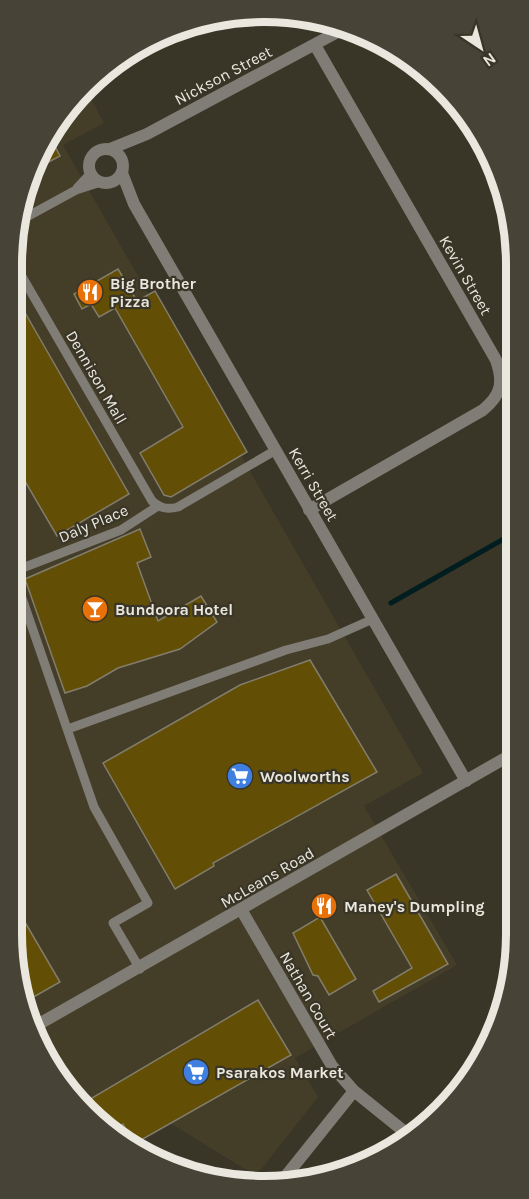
<svg xmlns="http://www.w3.org/2000/svg" width="529" height="1199" font-family="Karla,sans-serif">
<rect width="100%" height="100%" fill="#393527"/>
<path fill="#443d28" d="M 85,87 L 104,123 L 63,145 L 423,773 L 364,806 L 457,965 L 295,1058 L 318,1097 L 256,1176 L 170,1123 L 134,1144 L 136,1152 L 74,1101 L 26,1016 L 12,934 L 12,264 L 31,168 Z"/>
<g fill="none" stroke-linecap="round" stroke-linejoin="round">
<path stroke="#011d1f" stroke-width="5" d="M 391,603 L 516,532"/>
</g>
<path fill="#624e04" stroke="#827d6d" stroke-width="1.5" d="M 51,139 L 60,156 L 30,172 L 31,168 Z
M 118,269 L 137,301 L 155,291 L 247,452 L 171,497 L 164,495 L 140,453 L 183,427 L 115,308 L 99,317 L 91,304 L 82,309 L 74,294 Z
M 12,290 L 129,494 L 57,536 L 12,459 Z
M 140,529 L 151,557 L 137,563 L 158,621 L 201,596 L 217,622 L 180,649 L 118,668 L 87,686 L 65,693 L 25,579 Z
M 310,660 L 377,772 L 213,863 L 214,866 L 175,889 L 103,763 L 240,685 Z
M 396,874 L 448,964 L 379,1002 L 373,991 L 412,968 L 367,890 Z
M 12,900 L 60,982 L 23,1003 L 12,934 Z
M 320,917 L 356,979 L 329,995 L 318,976 L 313,975 L 293,933 Z
M 258,1000 L 291,1055 L 134,1144 L 123,1124 L 111,1131 L 80,1105 Z"/>
<g fill="none" stroke-linecap="round" stroke-linejoin="round">
<path stroke="#807c76" stroke-width="9" d="M 77,188 L 91,173
M 21,220 L 76,190 L 101,182
M 13,261 L 152,501 C 160,508 167,510 178,507 L 276,450
M 12,551 L 13,572 L 94,807 L 148,903 L 113,923 L 140,969
M 12,572 L 121,530 L 158,506
M 68,729 L 286,650 L 328,639 L 373,619"/>
<path stroke="#807c76" stroke-width="12" d="M 110,149 L 147,134 L 345,28
M89 166a17 17 0 1 1 34 0a17 17 0 1 1-34 0Z
M 122,173 L 134,204 L 466,781
M 501,389 L 515,392
M 309,510 L 483,410 C 501,395 504,383 496,360 L 315,45
M 242,911 L 332,1066 L 354,1091 L 411,1137
M 281,1182 L 354,1091"/>
<path stroke="#807c76" stroke-width="12" d="M 32,1028 L 516,752"/>
</g>
<defs>
<symbol id="restaurant-disc" viewBox="-11 -11 22 22"><circle r="9.5" fill="#e8710a" stroke="#393527"/><path d="M-5-6h1v4h1v-4h1v4h1v-4h1v5L-1.5 .5V6h-2V.5L-5-1ZM5-6V6H3V1.5H1.5Q1.5-4 5-6Z" fill="#fff"/></symbol>
<symbol id="bar-disc" viewBox="-11 -11 22 22"><circle r="9.5" fill="#e8710a" stroke="#393527"/><path d="M-6-5H6L.8 .8V4.5H3.5V6h-7V4.5H-.8V.8Z" fill="#fff"/></symbol>
<symbol id="supermarket-disc" viewBox="-11 -11 22 22"><circle r="9.5" fill="#3f7fe0" stroke="#393527"/><path d="M-6-5.5h2.5l.6 2H6L4.5 2H-2.5L-4.4-4H-6ZM-1.5 3.2a1.3 1.3 0 1 0 .1 0ZM3 3.2a1.3 1.3 0 1 0 .1 0Z" fill="#fff"/></symbol>
</defs>
<g fill-rule="evenodd">
<use href="#restaurant-disc" x="75" y="277" width="30" height="30"/>
<use href="#bar-disc" x="80" y="594" width="30" height="30"/>
<use href="#supermarket-disc" x="225" y="761" width="30" height="30"/>
<use href="#restaurant-disc" x="309" y="891" width="30" height="30"/>
<use href="#supermarket-disc" x="181" y="1057" width="30" height="30"/>
</g>
<g text-anchor="middle" stroke-width="4.5" stroke-linejoin="round" paint-order="stroke">
<g font-size="16" fill="#eae7de" stroke="#393527">
<text transform="translate(223 75) rotate(-28)" y="6">Nickson Street</text>
<text transform="translate(466 275) rotate(60)" y="6">Kevin Street</text>
<text transform="translate(97 377) rotate(60)" y="6">Dennison Mall</text>
<text transform="translate(314 484) rotate(60)" y="6">Kerri Street</text>
<text transform="translate(93 523) rotate(-23)" y="6">Daly Place</text>
<text transform="translate(267 877) rotate(-30)" y="6">McLeans Road</text>
<text transform="translate(309 995) rotate(60)" y="6">Nathan Court</text>
</g>
<g font-size="16" font-weight="bold" fill="#eae7de" stroke="#393527" text-anchor="start">
<text x="110" y="289">Big Brother<tspan x="110" dy="18">Pizza</tspan></text>
<text x="115" y="615">Bundoora Hotel</text>
<text x="260" y="782">Woolworths</text>
<text x="344" y="912">Maney's Dumpling</text>
<text x="216" y="1078">Psarakos Market</text>
</g>
</g>
<path d="M0 0H529V1199H0ZM264 22H264A242 242 0 0 1 506 264V934A242 242 0 0 1 264 1176H264A242 242 0 0 1 22 934V264A242 242 0 0 1 264 22Z" fill="#474336" fill-rule="evenodd"/>
<path fill="none" stroke="#eae7de" stroke-width="8" d="M264 22H264A242 242 0 0 1 506 264V934A242 242 0 0 1 264 1176H264A242 242 0 0 1 22 934V264A242 242 0 0 1 264 22Z"/>
<g transform="translate(481 48) rotate(144)" stroke="#393527" stroke-width="4.5" paint-order="stroke">
<path d="M0-4.5L10 22L0 15L-10 22Z" fill="#eae7de"/>
<text y="-9" font-size="16" font-weight="bold" text-anchor="middle" fill="#eae7de">N</text>
</g>
</svg>
